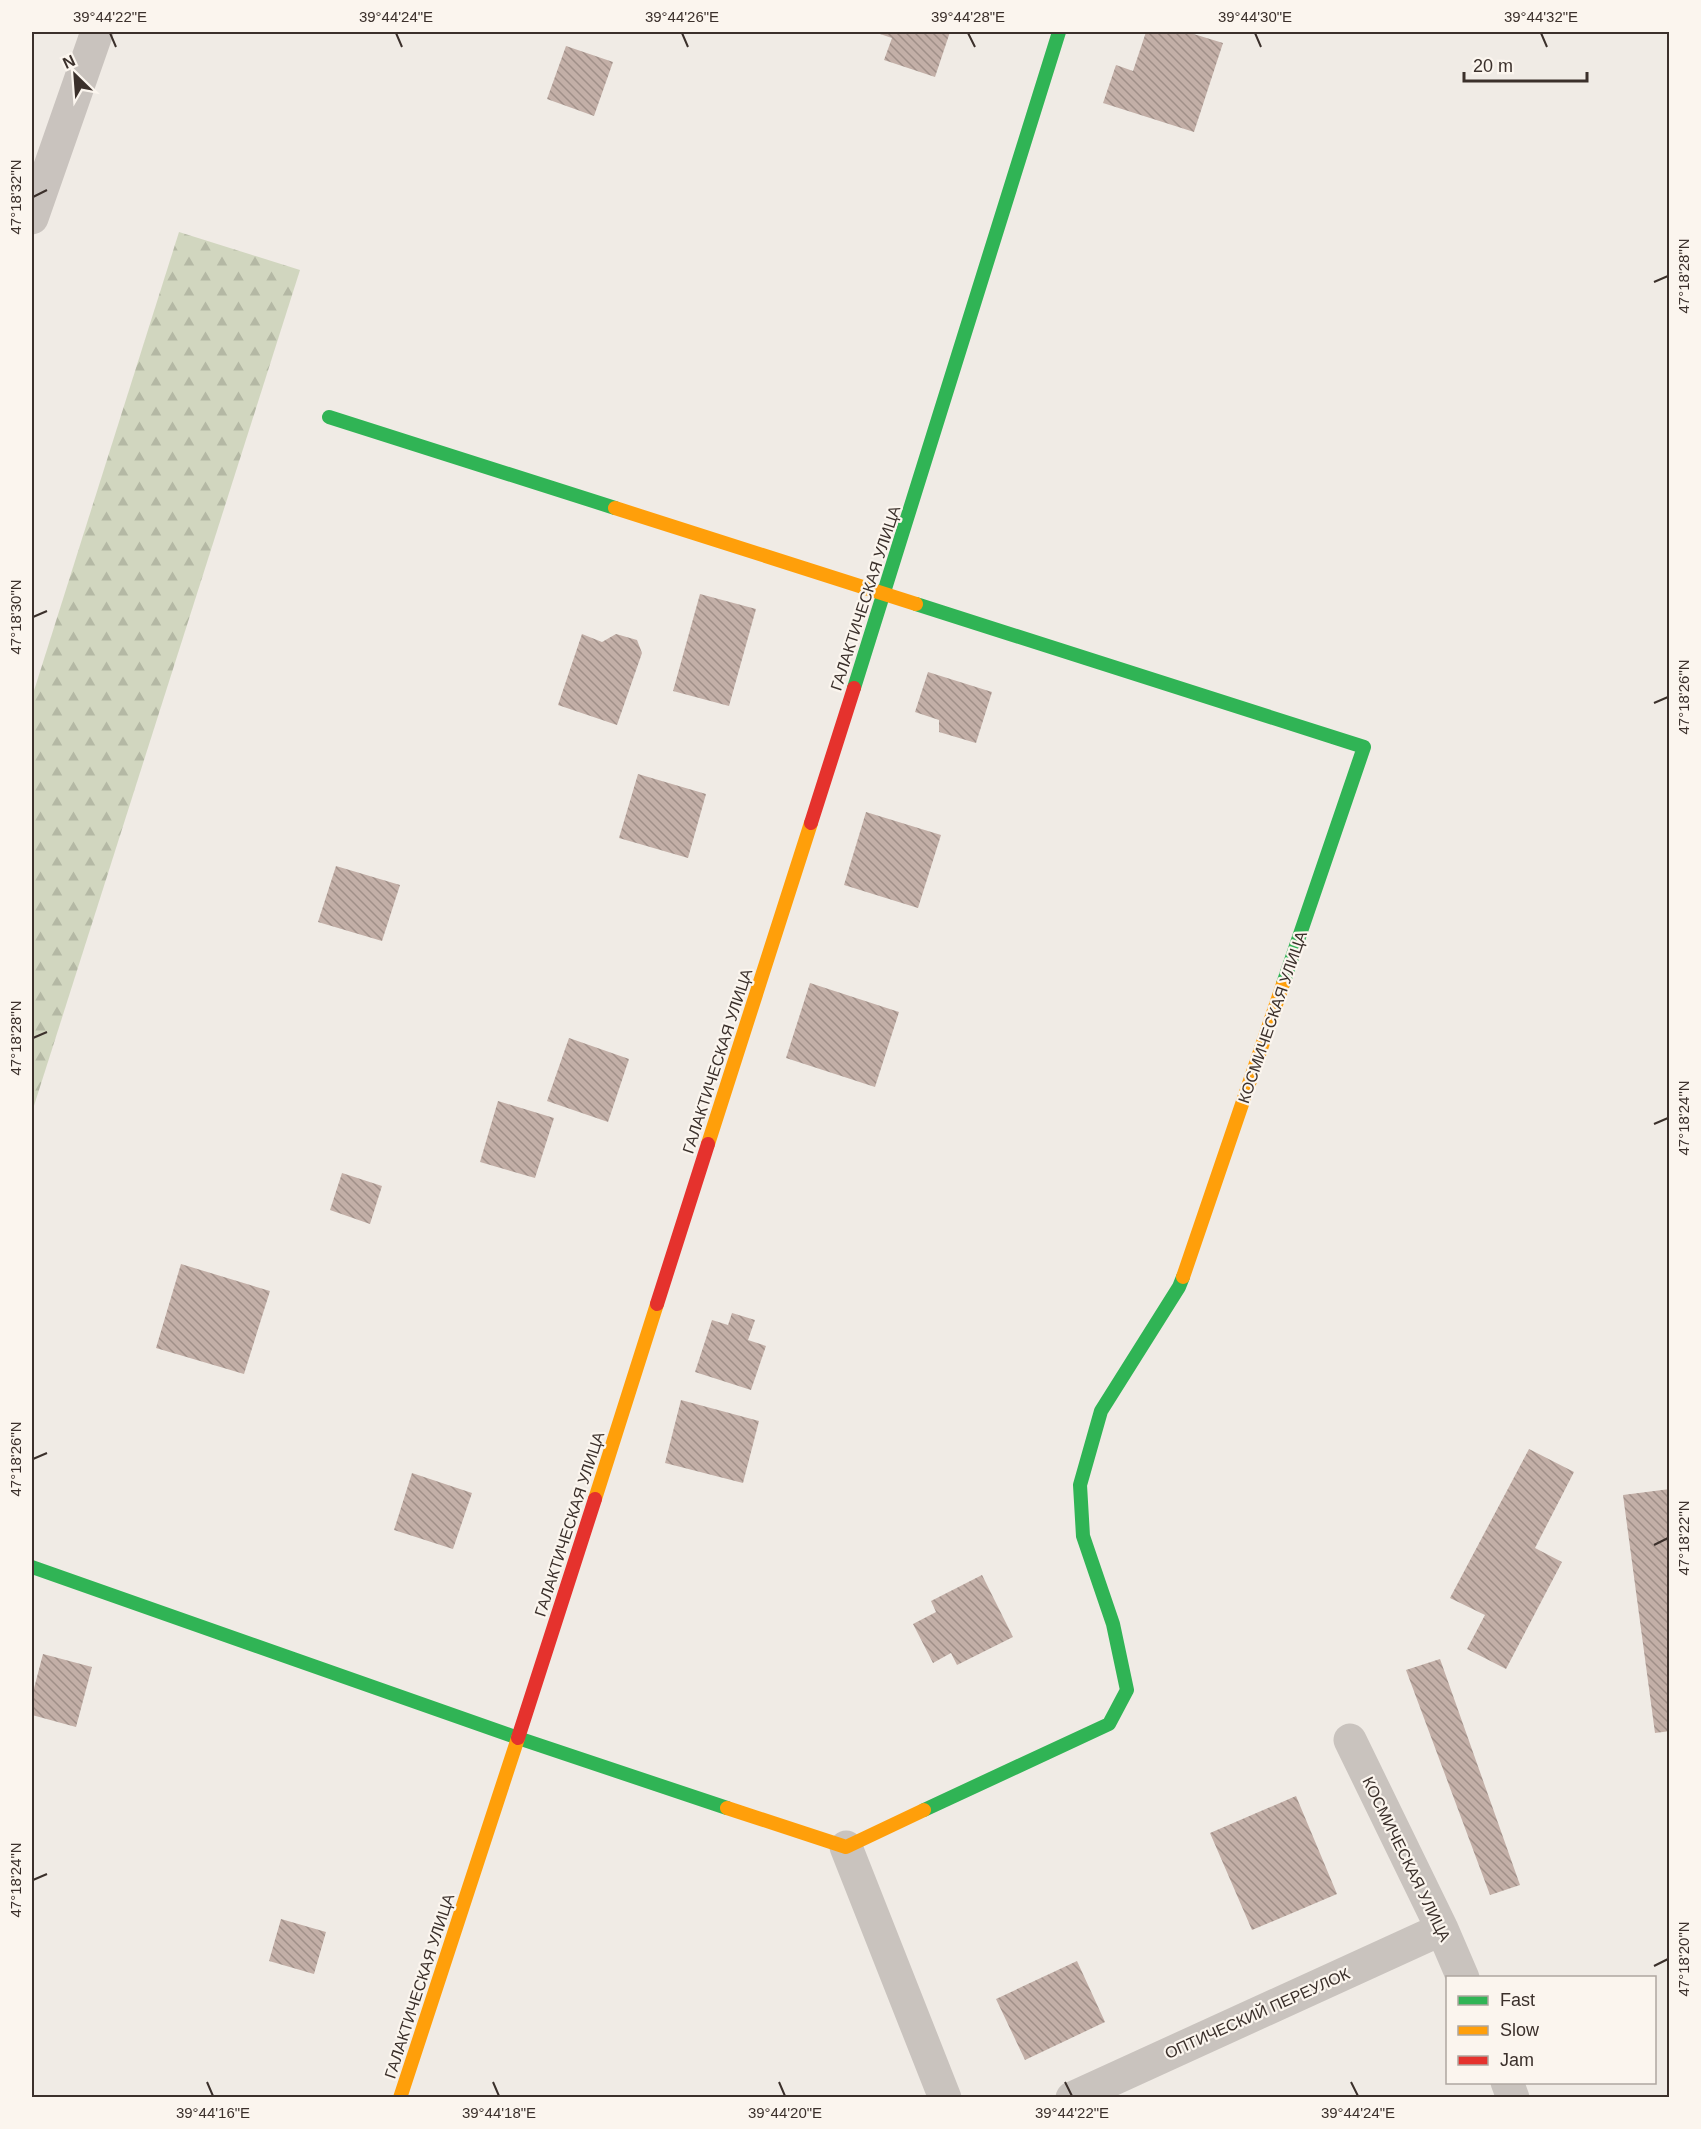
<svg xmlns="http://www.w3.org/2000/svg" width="1701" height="2129" font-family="Helvetica,sans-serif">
<defs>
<pattern id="forest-firs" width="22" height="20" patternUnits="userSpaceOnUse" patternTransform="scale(1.5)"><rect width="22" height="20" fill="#d1d6bf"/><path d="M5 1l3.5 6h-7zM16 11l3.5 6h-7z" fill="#b4b8a4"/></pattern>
<pattern id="building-back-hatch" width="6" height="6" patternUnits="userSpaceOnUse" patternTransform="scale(1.5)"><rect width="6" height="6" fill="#c3afa7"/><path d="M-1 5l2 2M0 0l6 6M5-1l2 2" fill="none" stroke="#a08f88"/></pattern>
</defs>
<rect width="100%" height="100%" fill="#f0ebe5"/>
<path fill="url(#forest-firs)" d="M 179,232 L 300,270 L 32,1112 L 32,697 Z"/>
<path fill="url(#building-back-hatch)" d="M 874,32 L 950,32 L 935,77 L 884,60 L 892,38 Z
M 1146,32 L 1187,32 L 1223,43 L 1194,132 L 1103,103 L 1116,65 L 1133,71 Z
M 566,46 L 613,62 L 594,116 L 547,99 Z
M 700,594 L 756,609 L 729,706 L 673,691 Z
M 582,634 L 602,642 L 616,634 L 637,640 L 642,653 L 617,725 L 558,705 Z
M 928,672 L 992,692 L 976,743 L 939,732 L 939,720 L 915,712 Z
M 638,774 L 706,794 L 688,858 L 619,838 Z
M 866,812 L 941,835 L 918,908 L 844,885 Z
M 336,866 L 400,885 L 382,941 L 318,922 Z
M 810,983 L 899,1012 L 875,1087 L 786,1058 Z
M 569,1038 L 629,1059 L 608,1122 L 547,1101 Z
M 498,1101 L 554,1118 L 535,1178 L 480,1162 Z
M 342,1173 L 382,1186 L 370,1224 L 330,1210 Z
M 181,1264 L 270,1291 L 244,1374 L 156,1348 Z
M 732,1313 L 755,1320 L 748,1340 L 766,1346 L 751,1390 L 695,1372 L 712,1320 L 728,1325 Z
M 681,1400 L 759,1421 L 743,1483 L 665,1463 Z
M 1529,1449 L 1574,1472 L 1535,1548 L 1562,1562 L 1506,1669 L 1467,1649 L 1485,1615 L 1450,1598 Z
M 412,1473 L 472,1493 L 453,1549 L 394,1530 Z
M 1670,1489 L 1670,1731 L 1655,1733 L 1623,1495 Z
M 982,1575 L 1013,1637 L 957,1665 L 951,1653 L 933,1663 L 913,1624 L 936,1612 L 931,1601 Z
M 43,1654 L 92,1667 L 76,1727 L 32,1715 L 32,1696 Z
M 1440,1659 L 1520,1885 L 1490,1895 L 1406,1670 Z
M 1296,1796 L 1337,1894 L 1252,1930 L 1210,1833 Z
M 281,1919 L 326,1932 L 314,1974 L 269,1961 Z
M 1077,1961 L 1105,2022 L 1025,2060 L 996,1999 Z"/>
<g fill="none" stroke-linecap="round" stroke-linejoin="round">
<path stroke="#c9c3be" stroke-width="33" d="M 32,218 L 97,32
M 1350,1740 L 1442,1929 L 1463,1978
M 846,1847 L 945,2098
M 1507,2082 L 1513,2098
M 1072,2098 L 1442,1929"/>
<path stroke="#30b455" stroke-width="14" d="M 329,417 L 615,508
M 916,604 L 1364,747 L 1283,984
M 854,688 L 1059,32
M 32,1567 L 518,1738 L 727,1808
M 924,1810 L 1109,1724 L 1127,1690 L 1113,1624 L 1083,1536 L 1080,1485 L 1101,1411 L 1179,1287 L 1183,1277"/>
<path stroke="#ff9f0a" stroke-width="14" d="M 615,508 L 916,604
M 708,1144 L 811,823
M 1183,1277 L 1283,984
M 595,1499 L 657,1304
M 727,1808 L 846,1847 L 924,1810
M 400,2098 L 518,1738"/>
<path stroke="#e5322d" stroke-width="14" d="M 811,823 L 854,688
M 657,1304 L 708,1144
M 518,1738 L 595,1499"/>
</g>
<path fill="none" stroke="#3b302b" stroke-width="2" d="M 110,33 L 116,47M 396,33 L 402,47M 682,33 L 688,47M 968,33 L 975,47M 1255,33 L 1261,47M 1541,33 L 1547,47M 33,197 L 47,190M 1654,282 L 1668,276M 33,617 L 47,611M 1654,703 L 1668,697M 33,1038 L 47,1032M 1654,1124 L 1668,1118M 33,1459 L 47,1453M 1654,1545 L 1668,1538M 33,1880 L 47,1874M 1654,1966 L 1668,1959M 207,2082 L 213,2096M 493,2082 L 499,2096M 779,2082 L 785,2096M 1065,2082 L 1072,2096M 1351,2082 L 1358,2096"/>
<g text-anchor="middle" stroke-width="4.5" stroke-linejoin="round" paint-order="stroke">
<g font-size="16" fill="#3b302b" stroke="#fbf5ee">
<text transform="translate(865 598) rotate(-72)" y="6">ГАЛАКТИЧЕСКАЯ УЛИЦА</text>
<text transform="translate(1272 1017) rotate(-71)" y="6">КОСМИЧЕСКАЯ УЛИЦА</text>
<text transform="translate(717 1061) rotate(-72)" y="6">ГАЛАКТИЧЕСКАЯ УЛИЦА</text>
<text transform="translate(569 1524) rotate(-72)" y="6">ГАЛАКТИЧЕСКАЯ УЛИЦА</text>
<text transform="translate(1407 1859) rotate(64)" y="6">КОСМИЧЕСКАЯ УЛИЦА</text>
<text transform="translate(419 1986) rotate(-72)" y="6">ГАЛАКТИЧЕСКАЯ УЛИЦА</text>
<text transform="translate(1257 2013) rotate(-24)" y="6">ОПТИЧЕСКИЙ ПЕРЕУЛОК</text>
</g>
</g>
<rect width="1701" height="2129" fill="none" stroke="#fbf5ee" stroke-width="66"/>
<rect x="1446" y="1976" width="210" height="108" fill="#fbf5ee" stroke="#aea6a0" stroke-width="1.5"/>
<rect x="1458" y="1996" width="30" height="9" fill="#30b455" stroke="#aea6a0" stroke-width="1.5"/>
<text x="1500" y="2006" font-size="18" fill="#3b302b">Fast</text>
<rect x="1458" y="2026" width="30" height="9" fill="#ff9f0a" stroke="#aea6a0" stroke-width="1.5"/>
<text x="1500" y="2036" font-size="18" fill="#3b302b">Slow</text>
<rect x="1458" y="2056" width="30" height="9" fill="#e5322d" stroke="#aea6a0" stroke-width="1.5"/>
<text x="1500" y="2066" font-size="18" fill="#3b302b">Jam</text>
<g transform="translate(75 75) rotate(335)" stroke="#fbf5ee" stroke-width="4.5" paint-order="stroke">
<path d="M0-4.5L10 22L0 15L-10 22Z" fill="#3b302b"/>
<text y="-9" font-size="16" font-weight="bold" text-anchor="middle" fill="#3b302b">N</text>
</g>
<path d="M1464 72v9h123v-9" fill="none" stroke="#3b302b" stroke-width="3"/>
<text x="1473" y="72" font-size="18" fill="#3b302b" stroke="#fbf5ee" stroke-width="4.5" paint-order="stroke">20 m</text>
<rect x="33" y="33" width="1635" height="2063" fill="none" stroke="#3b302b" stroke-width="2"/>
<g font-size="15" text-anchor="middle" fill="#3b302b">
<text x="110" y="22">39°44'22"E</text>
<text x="396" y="22">39°44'24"E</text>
<text x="682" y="22">39°44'26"E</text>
<text x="968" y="22">39°44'28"E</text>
<text x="1255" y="22">39°44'30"E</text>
<text x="1541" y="22">39°44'32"E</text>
<text transform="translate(16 197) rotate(-90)" y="5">47°18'32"N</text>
<text transform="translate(1684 276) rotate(-90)" y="5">47°18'28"N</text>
<text transform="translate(16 617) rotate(-90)" y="5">47°18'30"N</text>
<text transform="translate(1684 697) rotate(-90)" y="5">47°18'26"N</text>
<text transform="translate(16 1038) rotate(-90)" y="5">47°18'28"N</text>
<text transform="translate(1684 1118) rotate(-90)" y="5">47°18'24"N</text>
<text transform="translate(16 1459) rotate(-90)" y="5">47°18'26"N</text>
<text transform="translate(1684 1538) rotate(-90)" y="5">47°18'22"N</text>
<text transform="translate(16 1880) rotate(-90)" y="5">47°18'24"N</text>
<text transform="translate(1684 1959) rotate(-90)" y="5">47°18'20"N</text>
<text x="213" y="2118">39°44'16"E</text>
<text x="499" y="2118">39°44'18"E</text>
<text x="785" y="2118">39°44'20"E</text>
<text x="1072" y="2118">39°44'22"E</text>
<text x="1358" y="2118">39°44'24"E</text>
</g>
</svg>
